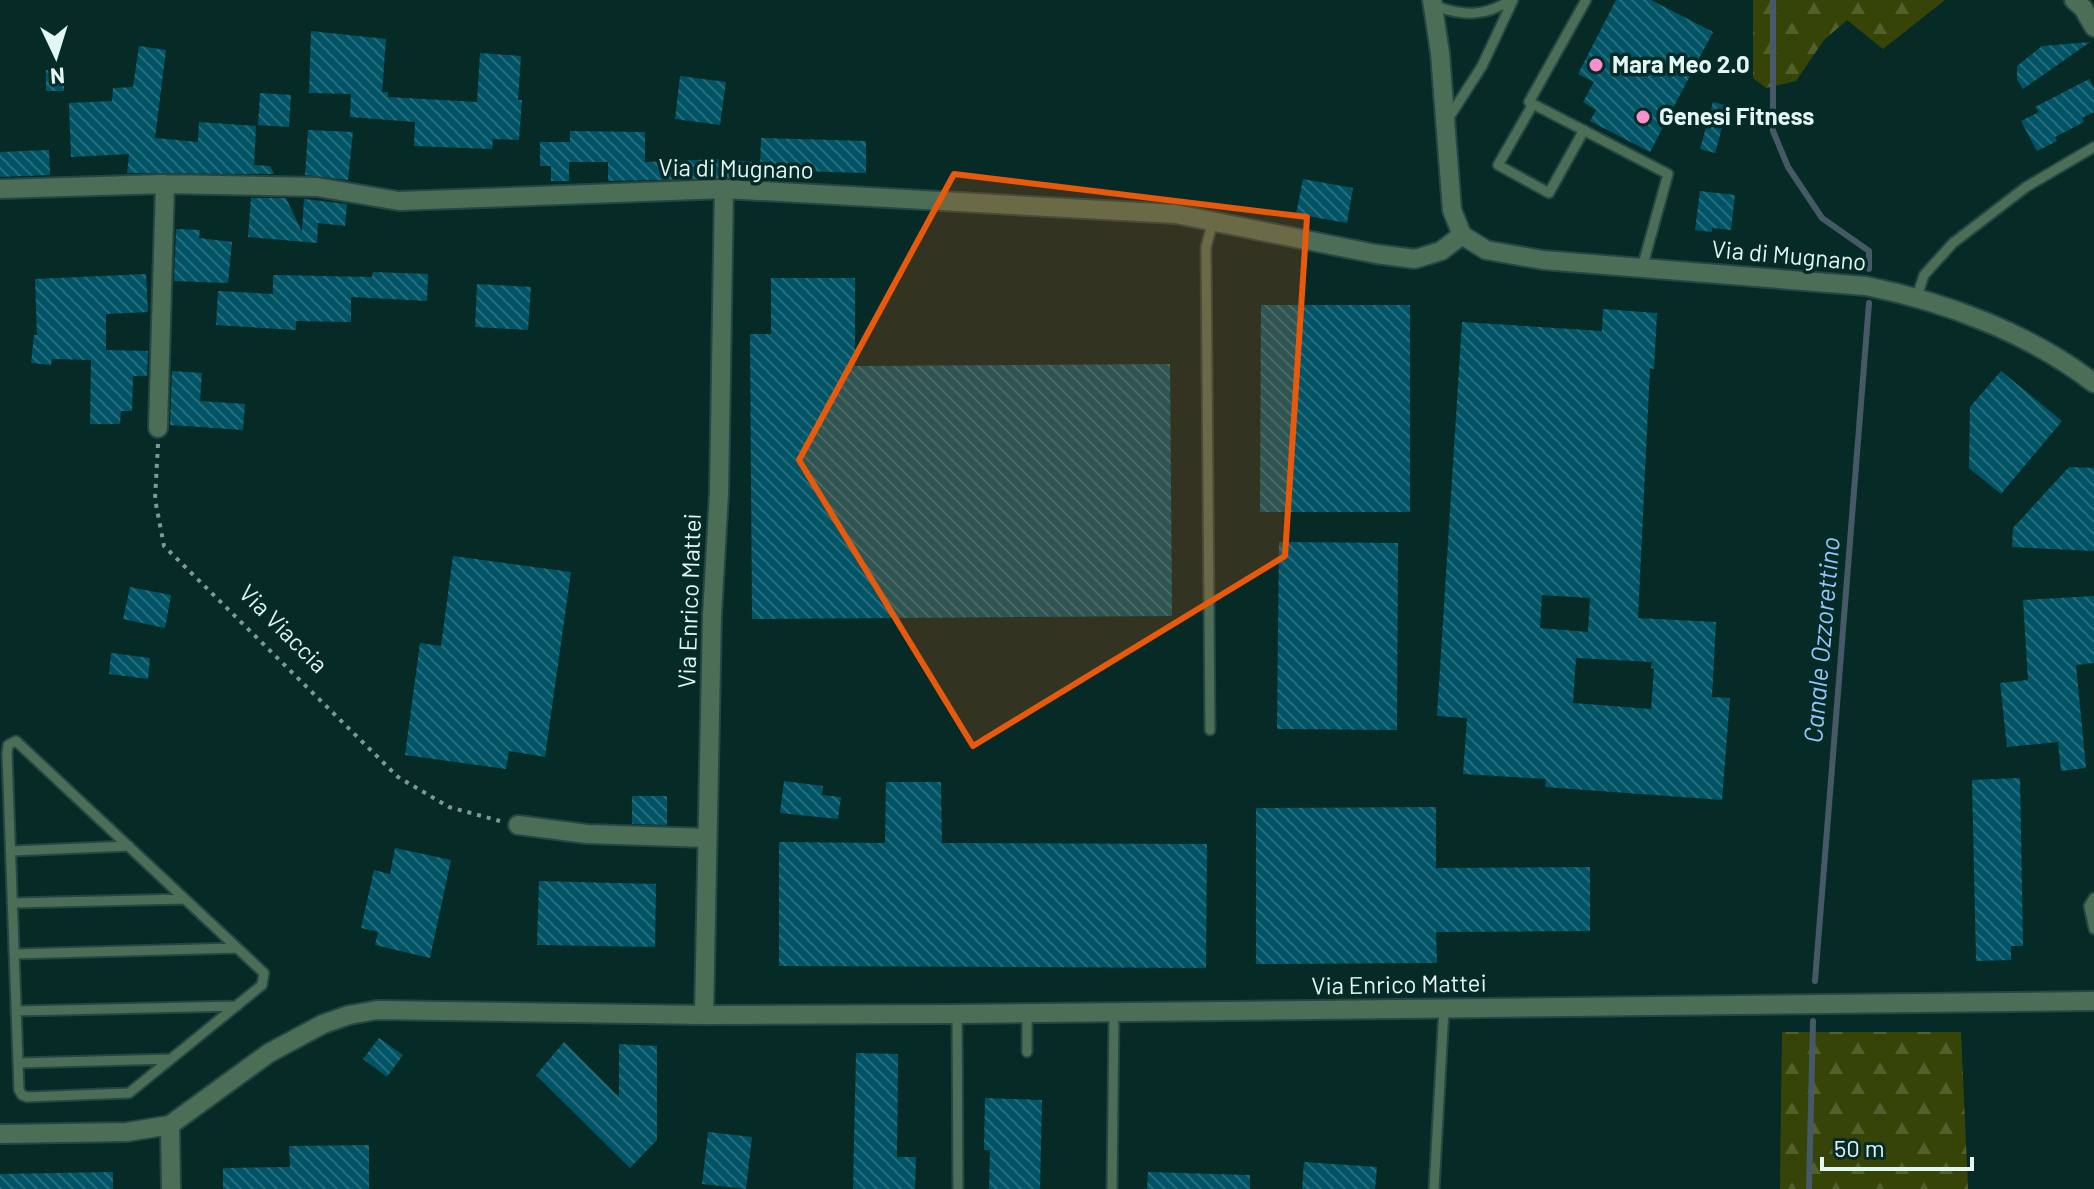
<svg xmlns="http://www.w3.org/2000/svg" width="2094" height="1189" font-family="Barlow,sans-serif">
<defs>
<pattern id="forest-firs" width="22" height="20" patternUnits="userSpaceOnUse" patternTransform="scale(2)"><rect width="22" height="20" fill="#374408"/><path d="M5 1l3.5 6h-7zM16 11l3.5 6h-7z" fill="#54602c"/></pattern>
<pattern id="building-back-hatch" width="6" height="6" patternUnits="userSpaceOnUse" patternTransform="scale(2)"><rect width="6" height="6" fill="#015465"/><path d="M-1 5l2 2M0 0l6 6M5-1l2 2" fill="none" stroke="#266d7c"/></pattern>
</defs>
<rect width="100%" height="100%" fill="#062b27"/>
<path fill="url(#forest-firs)" d="M 1753,0 L 1945,0 L 1883,49 L 1847,20 L 1824,40 L 1796,81 L 1766,88 L 1753,78 Z
M 1782,1032 L 1961,1032 L 1968,1189 L 1780,1189 Z"/>
<g fill="none" stroke-linecap="round" stroke-linejoin="round">
<path stroke="#455966" stroke-width="6" d="M 1773,0 L 1773,131 L 1788,167 L 1822,218 L 1869,251 L 1869,269
M 1815,981 L 1869,303
M 1809,1189 L 1813,1021"/>
</g>
<path fill="url(#building-back-hatch)" fill-rule="evenodd" d="M 1616,0 L 1651,0 L 1713,32 L 1650,152 L 1590,121 L 1596,110 L 1583,102 L 1594,82 L 1578,74 Z
M 311,31 L 386,39 L 382,92 L 388,92 L 388,97 L 477,102 L 480,53 L 521,56 L 518,100 L 522,100 L 519,140 L 493,139 L 492,149 L 414,146 L 415,122 L 350,117 L 351,94 L 309,93 Z
M 2090,42 L 2023,89 L 2017,80 L 2017,66 L 2042,46 Z
M 139,46 L 166,50 L 155,138 L 198,142 L 199,122 L 256,126 L 254,165 L 270,166 L 274,174 L 127,173 L 129,154 L 71,157 L 69,103 L 112,101 L 113,88 L 133,87 Z
M 46,70 L 64,70 L 64,91 L 46,91 Z
M 680,76 L 726,82 L 720,125 L 675,119 Z
M 2089,79 L 2094,88 L 2094,112 L 2082,118 L 2084,122 L 2055,137 L 2057,141 L 2037,151 L 2021,121 L 2039,112 L 2035,107 Z
M 260,93 L 291,95 L 289,127 L 258,125 Z
M 1713,102 L 1728,106 L 1715,153 L 1700,149 Z
M 308,130 L 353,132 L 348,180 L 305,175 Z
M 570,131 L 645,132 L 645,162 L 722,159 L 752,162 L 751,178 L 608,181 L 608,162 L 569,162 L 569,181 L 551,181 L 551,166 L 540,166 L 540,142 L 570,142 Z
M 761,138 L 866,141 L 866,173 L 760,170 Z
M 49,150 L 50,175 L 0,177 L 0,152 Z
M 1303,179 L 1353,188 L 1347,223 L 1296,214 Z
M 1700,191 L 1735,195 L 1731,230 L 1712,228 L 1712,232 L 1695,230 Z
M 251,198 L 286,198 L 302,232 L 304,199 L 347,204 L 345,226 L 318,223 L 317,243 L 248,237 Z
M 176,229 L 200,230 L 199,238 L 232,242 L 228,283 L 174,281 Z
M 373,272 L 428,274 L 427,301 L 351,297 L 351,322 L 296,321 L 296,330 L 216,325 L 218,291 L 273,294 L 273,275 L 372,277 Z
M 146,274 L 148,312 L 106,314 L 106,350 L 148,351 L 147,376 L 133,376 L 132,411 L 121,411 L 120,424 L 90,424 L 91,360 L 52,359 L 51,365 L 31,363 L 34,335 L 37,335 L 35,279 Z
M 771,278 L 855,278 L 855,366 L 1170,364 L 1172,616 L 752,619 L 750,334 L 771,334 Z
M 477,284 L 531,287 L 528,330 L 475,327 Z
M 1261,305 L 1410,305 L 1410,512 L 1260,512 Z
M 1603,309 L 1657,313 L 1654,369 L 1650,368 L 1638,618 L 1716,622 L 1712,697 L 1730,698 L 1722,800 L 1545,787 L 1546,779 L 1463,774 L 1467,718 L 1437,716 L 1462,322 L 1602,331 ZM 1542,595 L 1590,598 L 1588,632 L 1540,628 ZM 1576,658 L 1652,662 L 1651,668 L 1654,669 L 1651,709 L 1573,703 Z
M 172,371 L 202,373 L 200,401 L 245,404 L 243,430 L 170,425 Z
M 2001,371 L 2062,421 L 2001,494 L 1969,468 L 1970,407 Z
M 2069,467 L 2094,468 L 2094,551 L 2012,547 L 2013,528 Z
M 1279,542 L 1398,543 L 1397,730 L 1277,729 Z
M 453,556 L 571,572 L 545,757 L 509,751 L 506,769 L 405,755 L 420,643 L 441,646 Z
M 130,587 L 171,595 L 165,628 L 123,619 Z
M 2094,596 L 2094,663 L 2076,665 L 2086,768 L 2061,771 L 2058,742 L 2007,747 L 2000,683 L 2028,680 L 2023,600 Z
M 111,653 L 150,658 L 148,679 L 109,674 Z
M 2020,778 L 2023,946 L 2011,946 L 2011,960 L 1976,961 L 1972,780 Z
M 784,781 L 823,786 L 822,795 L 841,797 L 838,819 L 780,813 Z
M 886,782 L 941,782 L 942,843 L 1207,844 L 1206,968 L 779,966 L 779,842 L 885,843 Z
M 632,796 L 667,796 L 667,825 L 632,824 Z
M 1436,807 L 1436,868 L 1590,867 L 1590,931 L 1436,932 L 1437,963 L 1256,964 L 1256,808 Z
M 395,848 L 451,860 L 430,958 L 375,945 L 378,932 L 361,928 L 374,870 L 390,874 Z
M 539,881 L 656,884 L 655,947 L 537,945 Z
M 379,1038 L 403,1055 L 387,1077 L 363,1059 Z
M 564,1042 L 619,1097 L 619,1044 L 657,1046 L 657,1140 L 630,1168 L 536,1075 Z
M 856,1053 L 898,1054 L 897,1157 L 916,1157 L 915,1189 L 853,1189 Z
M 985,1098 L 1042,1100 L 1040,1189 L 989,1189 L 990,1150 L 984,1150 Z
M 708,1132 L 752,1137 L 746,1189 L 702,1184 Z
M 369,1145 L 369,1189 L 223,1189 L 223,1168 L 290,1167 L 289,1146 Z
M 1304,1162 L 1377,1167 L 1375,1189 L 1302,1189 Z
M 113,1172 L 113,1189 L 0,1189 L 0,1174 Z
M 1148,1172 L 1250,1175 L 1250,1189 L 1147,1189 Z"/>
<g fill="none" stroke-linecap="round" stroke-linejoin="round">
<defs>
<path id="lane" d="M 1586,0 L 1529,102 L 1668,174 L 1642,268
M 1437,4 L 1435,6 C 1464,16 1484,17 1511,0
M 1533,104 L 1498,165 L 1549,193 L 1584,130
M 1448,119 L 1482,66 L 1513,0
M 1917,296 L 1924,275 L 1953,243 L 2026,187 L 2094,147
M 1210,730 L 1206,247 L 1213,221
M 16,741 L 264,973 L 262,985 L 129,1093 L 27,1097 L 22,1095 L 19,1090 L 7,753 L 8,745 Z
M 11,851 L 129,846
M 2094,898 L 2089,906 L 2094,929
M 12,903 L 185,899
M 14,954 L 237,948
M 16,1011 L 237,1006
M 1027,1013 L 1027,1052
M 957,1014 L 958,1189
M 18,1063 L 171,1059
M 1112,1189 L 1114,1012
M 1434,1189 L 1444,1009"/>
<path id="street" d="M 1432,0 L 1440,53 L 1452,210 L 1462,235 L 1486,250 L 1543,260 L 1866,286 C 1946,302 2029,333 2094,383
M 2074,0 L 2083,8 L 2094,27
M 0,189 L 165,184 L 317,187 L 399,201 L 724,189 L 1176,214 L 1376,254 L 1415,259 L 1441,251 L 1462,235
M 158,428 L 165,184
M 518,825 L 587,834 L 707,838
M 704,1015 L 712,615 L 719,493 L 724,189
M 170,1125 L 171,1189
M 0,1134 L 127,1132 L 170,1125 L 269,1053 L 323,1024 L 349,1015 L 377,1010 L 704,1015 L 957,1014 L 2094,1001"/>
</defs>
<use href="#lane" stroke="#254744" stroke-width="13"/>
<use href="#street" stroke="#254744" stroke-width="22"/>
<path stroke="#7e9a96" stroke-width="4" stroke-dasharray="4 6" stroke-linecap="butt" d="M 158,444 L 155,499 L 164,546 L 398,777 L 449,807 L 500,821"/>
<use href="#lane" stroke="#4c6e56" stroke-width="9"/>
<use href="#street" stroke="#4c6e56" stroke-width="18"/>
</g>
<path fill="#e8590c" fill-opacity="0.2" stroke="#e8590c" stroke-width="6" stroke-linejoin="round" d="M 954,174 L 1307,217 L 1285,556 L 973,746 L 799,460 Z"/>
<g fill="#f890cc" stroke="#062b27" stroke-width="3">
<circle cx="1596" cy="65" r="8"/>
<circle cx="1643" cy="117" r="8"/>
</g>
<g text-anchor="middle" stroke-width="7" stroke-linejoin="round" paint-order="stroke">
<g font-size="24" font-weight="bold" fill="#e2f6f3" stroke="#062b27" text-anchor="start">
<text x="1612" y="73">Mara Meo 2.0</text>
<text x="1659" y="125">Genesi Fitness</text>
</g>
<g font-size="24" fill="#e2f6f3" stroke="#062b27">
<text transform="translate(736 169) rotate(1)" y="8">Via di Mugnano</text>
<text transform="translate(1789 256) rotate(5)" y="8">Via di Mugnano</text>
<text transform="translate(690 601) rotate(-88)" y="8">Via Enrico Mattei</text>
<text transform="translate(283 629) rotate(45)" y="8">Via Viaccia</text>
<text transform="translate(1399 985) rotate(-1)" y="8">Via Enrico Mattei</text>
</g>
<g font-size="26" font-style="italic" fill="#94c7fb" stroke="#062b27">
<text transform="translate(1822 640) rotate(-85)" y="9">Canale Ozzorettino</text>
</g>
</g>
<g transform="translate(56 56) rotate(176)" stroke="#062b27" stroke-width="6" paint-order="stroke">
<path d="M0-6L14 30L0 20L-14 30Z" fill="#e2f6f3"/>
<text y="-12" font-size="22" font-weight="bold" text-anchor="middle" fill="#e2f6f3">N</text>
</g>
<path d="M1822 1157v12h150v-12" fill="none" stroke="#e2f6f3" stroke-width="4"/>
<text x="1834" y="1157" font-size="24" fill="#e2f6f3" stroke="#062b27" stroke-width="6" paint-order="stroke">50 m</text>
</svg>
